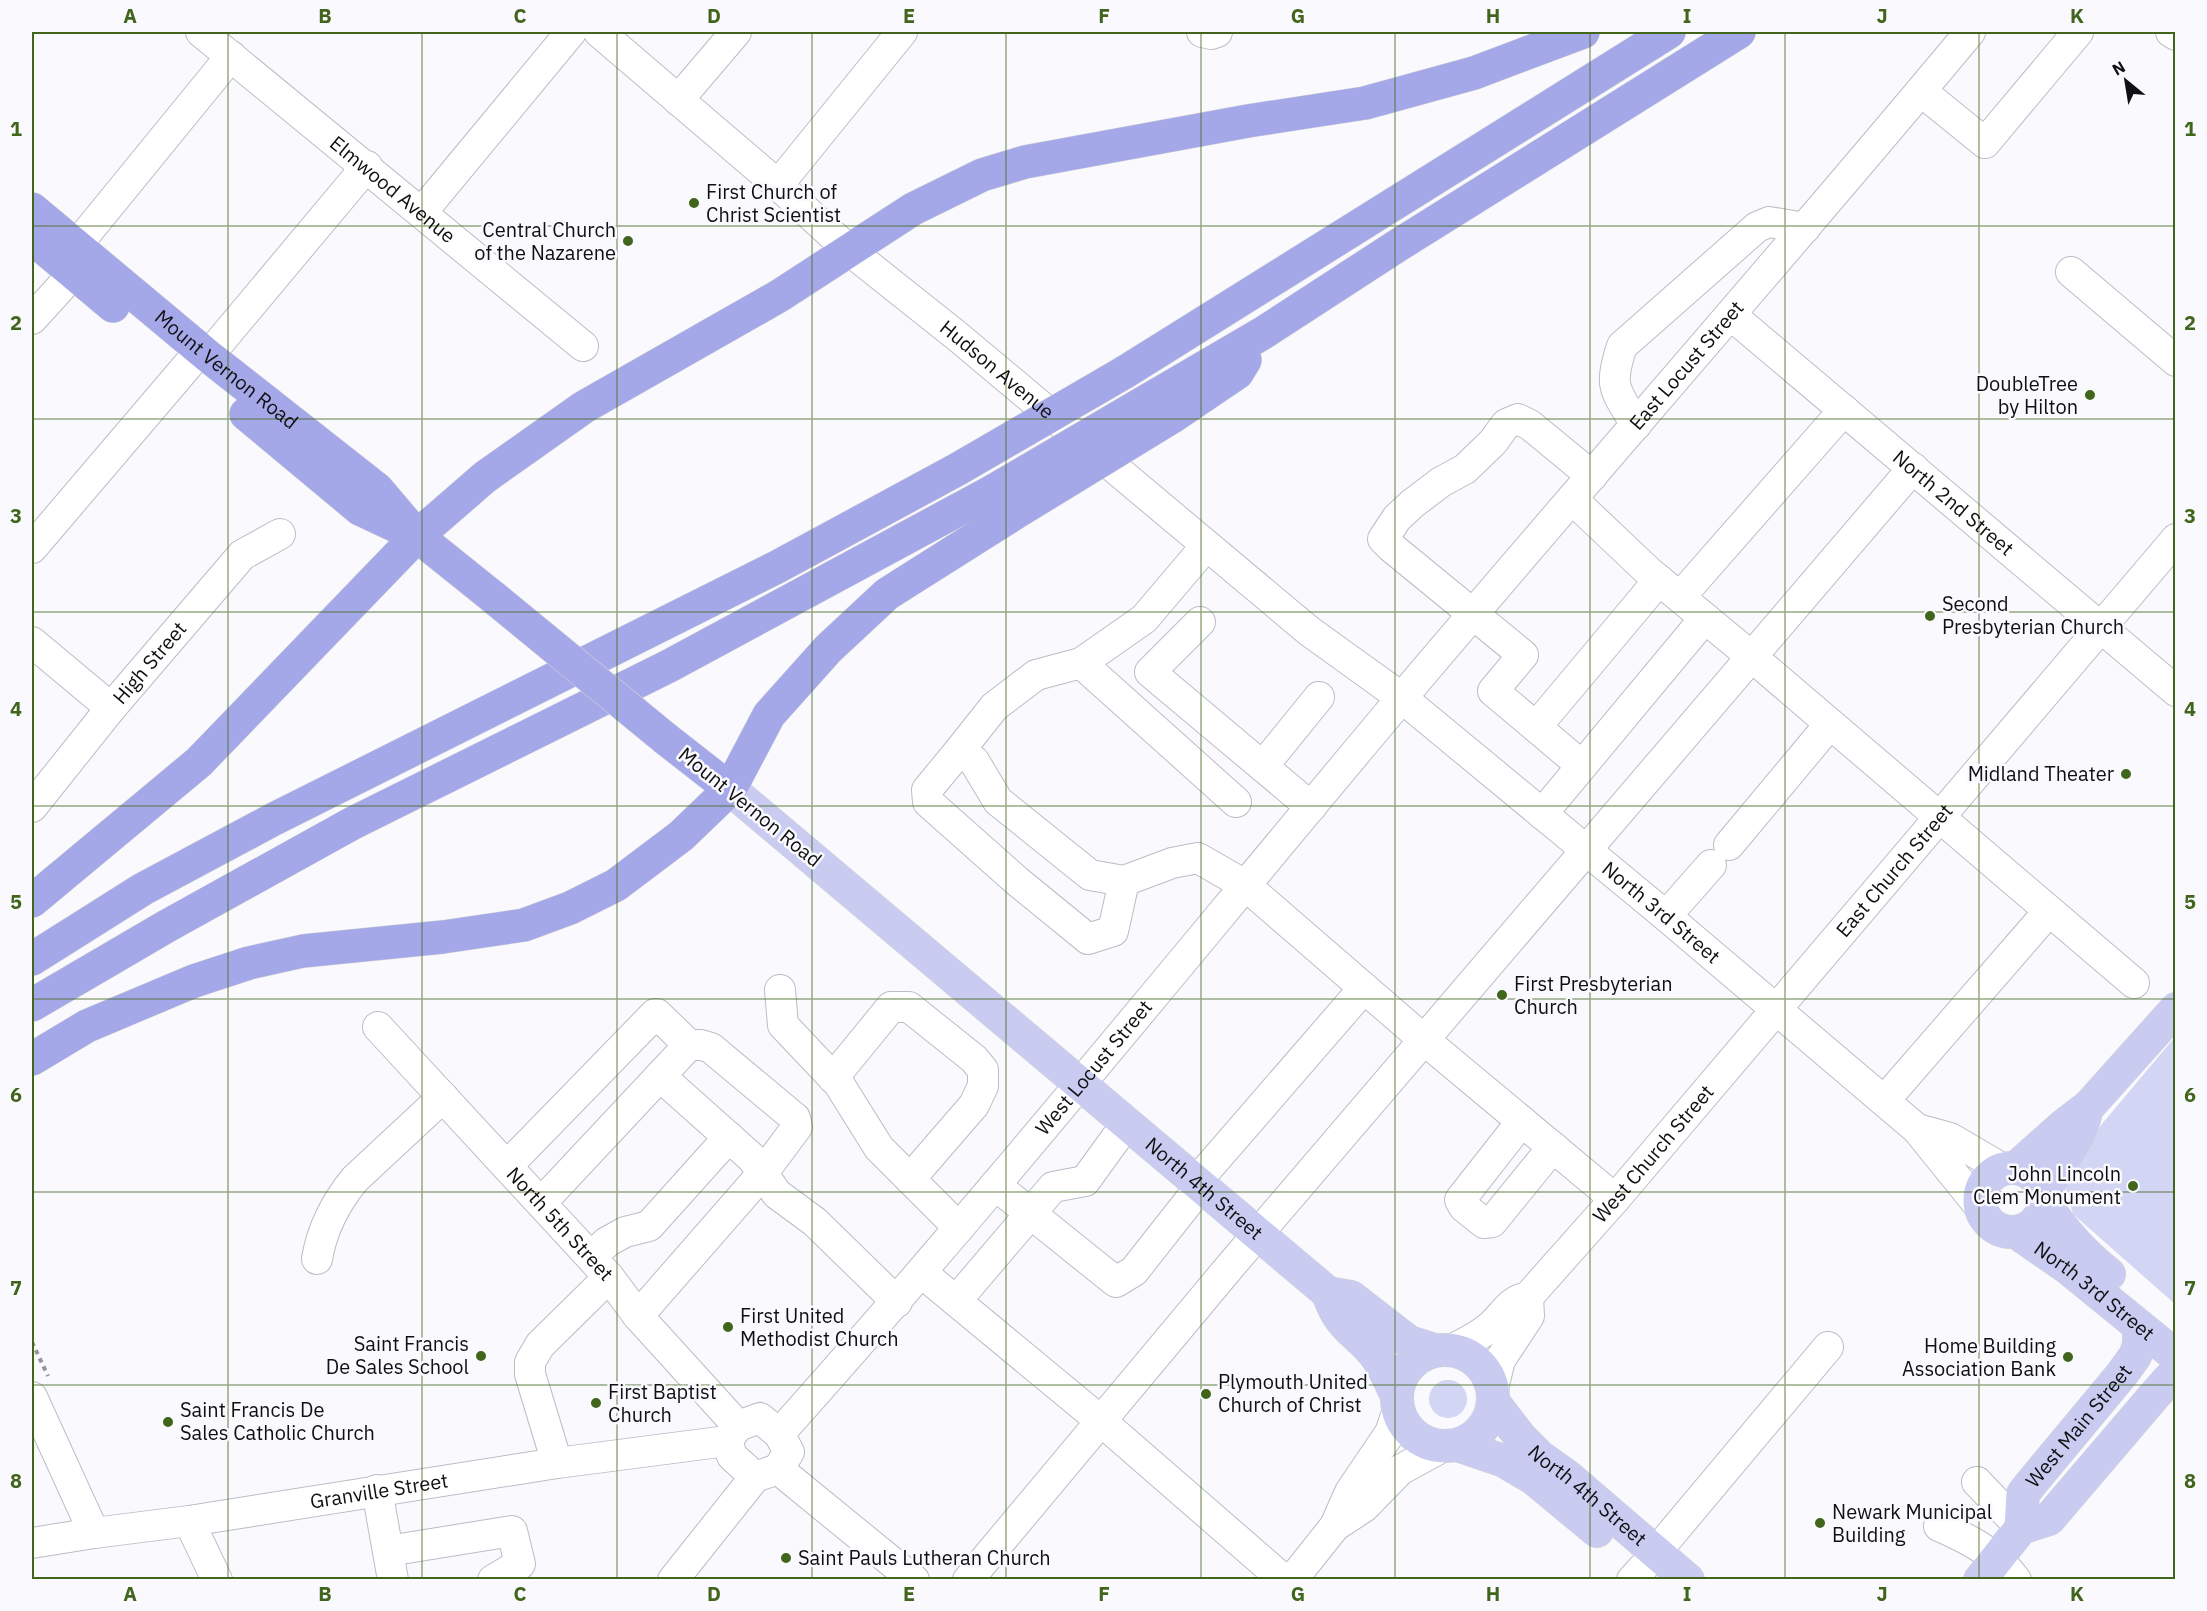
<svg xmlns="http://www.w3.org/2000/svg" width="2207" height="1611" font-family="'IBM Plex Sans',sans-serif">
<rect width="100%" height="100%" fill="#f9f9fe"/>
<path fill="#d2d5f3" d="M 2175,1037 L 2175,1304 L 2073,1214 L 2066,1191 L 2070,1162 Z
M1429 1399a19 19 0 1 1 38 0a19 19 0 1 1-38 0Z"/>
<g fill="none" stroke-linecap="round" stroke-linejoin="round">
<defs>
<g id="minor">
<path id="s1" d="M 201,32 L 583,346"/>
<path id="s2" d="M 599,32 L 778,185 L 850,251 L 957,336 L 1309,631 L 1402,698 L 1666,916 L 1917,1129 L 1980,1207"/>
<path d="M 1202,32 L 1211,34 L 1217,32"/>
<path d="M 2171,32 L 2176,35"/>
<path d="M 1921,91 L 1985,143 L 2078,32"/>
<path d="M 678,100 L 736,32"/>
<path d="M 778,185 L 902,32"/>
<path d="M 422,212 L 571,32"/>
<path d="M 76,246 L 231,56"/>
<path d="M 2071,272 L 2176,361"/>
<path id="s3" d="M 1731,315 L 2176,691"/>
<path d="M 32,319 L 73,274"/>
<path d="M 208,356 L 367,166"/>
<path d="M 1636,425 C 1615,389 1608,388 1622,346 L 1757,227 L 1769,222 L 1805,228"/>
<path d="M 1592,476 L 1530,425 L 1518,419 L 1506,424 L 1493,442 L 1465,469 L 1441,482 L 1412,504 L 1397,518 L 1383,539 L 1391,547 L 1523,655 L 1493,691 L 1536,727 L 1659,580"/>
<path d="M 1572,499 L 1648,571 L 1752,657 L 2134,983"/>
<path d="M 32,548 L 188,365"/>
<path d="M 1680,597 L 1844,410"/>
<path d="M 1200,622 L 1150,672 L 1311,807"/>
<path d="M 32,642 L 111,708"/>
<path d="M 1081,663 L 1144,619 L 1206,546"/>
<path d="M 1536,727 L 1582,766"/>
<path d="M 960,750 L 994,707 L 1036,675 L 1081,663 L 1236,802"/>
<path d="M 1263,766 L 1319,697"/>
<path id="s4" d="M 32,807 L 111,708 L 242,555 L 280,534"/>
<path d="M 1542,814 L 1705,618"/>
<path d="M 1729,845 L 1830,724"/>
<path d="M 1124,881 L 1113,931 L 1088,939 L 1017,881 L 928,802 L 927,790 L 960,750 L 974,761 L 998,801 L 1090,875 L 1124,881 L 1172,863 L 1198,858 L 1245,885 L 1423,1039 L 1615,1199"/>
<path d="M 1666,916 L 1711,865"/>
<path d="M 780,990 L 783,1025 L 839,1084 L 879,1148 L 959,1228"/>
<path id="s5" d="M 378,1027 L 609,1277 L 638,1316 L 738,1426"/>
<path d="M 660,1076 L 752,1158 L 777,1194 L 815,1222 L 897,1302"/>
<path d="M 833,1078 L 891,1007 L 909,1007 L 974,1059 L 983,1070 L 983,1086 L 974,1105 L 910,1179"/>
<path d="M 1884,1101 L 2049,911"/>
<path d="M 1522,1121 L 1460,1200 L 1464,1207 L 1484,1223 L 1492,1222 L 1553,1147"/>
<path d="M 1917,1129 L 1950,1138 L 2003,1169"/>
<path d="M 507,1166 L 655,1014 L 657,1014 L 689,1045"/>
<path d="M 1196,1182 L 1364,988"/>
<path d="M 995,1185 L 1116,1282 L 1134,1271 L 1201,1186"/>
<path d="M 541,1203 L 689,1045 L 701,1045 L 711,1048 L 795,1118 L 797,1127 L 762,1174 L 638,1316"/>
<path d="M 591,1257 L 607,1242 L 625,1232 L 649,1226 L 729,1137"/>
<path d="M 317,1259 C 322,1229 336,1202 355,1179 L 443,1097"/>
<path d="M 922,1273 L 1101,1421 L 1284,1580"/>
<path d="M 956,1301 L 1053,1187 L 1085,1181 L 1127,1123"/>
<path id="s6" d="M 1451,1350 C 1465,1343 1480,1336 1492,1325 C 1505,1313 1510,1300 1528,1297 L 1615,1199 L 2176,539"/>
<path d="M 1493,1388 L 1500,1360 L 1529,1316 L 1528,1297"/>
<path d="M 32,1397 L 94,1533"/>
<path d="M 760,1418 L 779,1434 L 789,1452 L 778,1469 L 755,1477 L 732,1456 L 727,1441 L 738,1426 Z"/>
<path id="s7" d="M 779,1434 C 993,1195 1194,945 1400,700 C 1589,476 1783,257 1970,32"/>
<path d="M 557,1463 L 530,1374 L 530,1362 L 540,1345 L 609,1277"/>
<path d="M 778,1469 L 914,1580"/>
<path d="M 1977,1482 L 2021,1528"/>
<path d="M 377,1490 L 393,1580"/>
<path d="M 189,1521 L 217,1580"/>
<path d="M 1335,1526 L 1364,1507 L 1400,1470 L 1444,1446"/>
<path d="M 1939,1526 C 1969,1539 1996,1553 2016,1580"/>
<path id="s8" d="M 32,1543 L 94,1533 L 189,1521 L 557,1463 L 727,1441"/>
<path d="M 388,1551 L 512,1531 L 520,1564 L 493,1580"/>
<path d="M 1656,1552 L 1828,1347"/>
<path d="M 673,1580 L 755,1477"/>
<path d="M 968,1580 L 1233,1263 L 1913,468"/>
<path d="M 1292,1580 L 1335,1526 L 1350,1492 L 1390,1433 L 1398,1410"/>
<path d="M 1632,1580 L 1642,1569"/>
</g>
<g id="major">
<path id="s9" d="M 730,789 L 1328,1293 L 1351,1297 L 1409,1342 L 1435,1350"/>
<circle cx="2012" cy="1200" r="32"/>
<path d="M 2016,1168 L 2063,1126 L 2089,1106 L 2176,1009"/>
<path d="M 2044,1192 L 2078,1135 L 2085,1116"/>
<path d="M 2044,1202 C 2062,1230 2082,1253 2109,1274"/>
<path id="s10" d="M 2016,1232 L 2068,1268 L 2176,1356"/>
<path d="M 1328,1293 C 1339,1326 1351,1328 1372,1351 C 1383,1363 1390,1382 1397,1396"/>
<circle cx="1445" cy="1398" r="48"/>
<path id="s11" d="M 1494,1403 L 1521,1438 L 1539,1456 L 1567,1476 L 1688,1580"/>
<path d="M 1457,1445 L 1504,1461 L 1533,1478 L 1597,1531"/>
<path id="s12" d="M 2021,1528 L 2023,1494 L 2029,1486 L 2122,1374 L 2135,1356 L 2139,1345 L 2139,1327"/>
<path d="M 1980,1580 L 2021,1528 L 2049,1519 L 2154,1396 L 2170,1378 L 2176,1376"/>
</g>
<g id="highway">
<path id="s13" d="M 32,209 L 208,356 L 377,489 L 417,536 L 493,597"/>
<path d="M 33,239 L 113,306"/>
<path d="M 1125,372 L 1669,32"/>
<path d="M 1150,399 L 1263,333 L 1400,244 L 1739,32"/>
<path d="M 246,414 L 360,509 L 407,531"/>
<path d="M 1172,417 L 1237,373 L 1245,360"/>
<path d="M 666,739 L 730,789"/>
<path d="M 32,901 L 199,762 L 417,536 L 485,477 L 584,407 L 779,296 L 913,209 L 982,175 L 1025,162 L 1248,121 L 1365,103 L 1474,73 L 1583,32"/>
<path d="M 32,959 L 143,889 L 274,819 L 777,567 L 958,469"/>
<path d="M 32,1005 L 167,926 L 353,823 L 669,666 L 993,491"/>
<path d="M 32,1059 L 87,1026 L 194,981 L 249,963 L 303,951 L 443,937 L 524,925 L 570,908 L 616,885 L 681,836 L 730,789 L 769,715 L 828,649 L 887,594 L 1015,513"/>
</g>
</defs>
<use href="#minor" stroke="#bcbdc5" stroke-width="32"/>
<use href="#major" stroke="#d4d4d5" stroke-width="34"/>
<use href="#highway" stroke="#d4d4d5" stroke-width="34"/>
<path stroke="#959599" stroke-width="4" stroke-dasharray="4.5 4.5" stroke-linecap="butt" d="M 32,1342 L 48,1376"/>
<use href="#minor" stroke="#fff" stroke-width="30"/>
<use href="#major" stroke="#c9cbf1" stroke-width="33"/>
<use href="#highway" stroke="#a5a8e8" stroke-width="33"/>
<defs>
<path id="highway-bridge" d="M 958,469 L 1125,372
M 993,491 L 1150,399
M 1015,513 L 1172,417
M 493,597 L 666,739"/>
</defs>
<use href="#highway-bridge" stroke="#d4d4d5" stroke-width="34" stroke-linecap="butt"/>
<use href="#highway-bridge" stroke="#a5a8e8" stroke-width="33"/>
</g>
<path fill="none" stroke="#42651c" stroke-width="1.5" stroke-opacity="0.55" d="M 228,32 L 228,1580M 422,32 L 422,1580M 617,32 L 617,1580M 812,32 L 812,1580M 1006,32 L 1006,1580M 1201,32 L 1201,1580M 1395,32 L 1395,1580M 1590,32 L 1590,1580M 1785,32 L 1785,1580M 1979,32 L 1979,1580M 32,226 L 2176,226M 32,419 L 2176,419M 32,612 L 2176,612M 32,806 L 2176,806M 32,999 L 2176,999M 32,1192 L 2176,1192M 32,1385 L 2176,1385"/>
<g fill="#42651c" stroke="#f9f9fe" stroke-width="2">
<circle cx="694" cy="203" r="6"/>
<circle cx="628" cy="241" r="6"/>
<circle cx="2090" cy="395" r="6"/>
<circle cx="1930" cy="616" r="6"/>
<circle cx="2126" cy="774" r="6"/>
<circle cx="1502" cy="995" r="6"/>
<circle cx="2133" cy="1186" r="6"/>
<circle cx="728" cy="1327" r="6"/>
<circle cx="481" cy="1356" r="6"/>
<circle cx="2068" cy="1357" r="6"/>
<circle cx="1206" cy="1394" r="6"/>
<circle cx="596" cy="1403" r="6"/>
<circle cx="168" cy="1422" r="6"/>
<circle cx="1820" cy="1523" r="6"/>
<circle cx="786" cy="1558" r="6"/>
</g>
<g text-anchor="middle" stroke-width="5" stroke-linejoin="round" paint-order="stroke">
<g font-size="20" fill="#101013" stroke="#f9f9fe">
<text dy="7" stroke="none"><textPath href="#s1" startOffset="248">Elmwood Avenue</textPath></text>
<text dy="7" stroke="none"><textPath href="#s7" startOffset="1402">East Locust Street</textPath></text>
<text dy="7" stroke="none"><textPath href="#s13" startOffset="252">Mount Vernon Road</textPath></text>
<text dy="7" stroke="none"><textPath href="#s2" startOffset="522">Hudson Avenue</textPath></text>
<text dy="7" stroke="none"><textPath href="#s3" startOffset="291">North 2nd Street</textPath></text>
<text dy="7" stroke="none"><textPath href="#s4" startOffset="186">High Street</textPath></text>
<text transform="translate(750 807) rotate(39)" y="7">Mount Vernon Road</text>
<text dy="7" stroke="none"><textPath href="#s6" startOffset="657">East Church Street</textPath></text>
<text dy="7" stroke="none"><textPath href="#s2" startOffset="1380">North 3rd Street</textPath></text>
<text dy="7" stroke="none"><textPath href="#s7" startOffset="483">West Locust Street</textPath></text>
<text dy="7" stroke="none"><textPath href="#s6" startOffset="285">West Church Street</textPath></text>
<text dy="7" stroke="none"><textPath href="#s9" startOffset="620">North 4th Street</textPath></text>
<text dy="7" stroke="none"><textPath href="#s5" startOffset="268">North 5th Street</textPath></text>
<text dy="7" stroke="none"><textPath href="#s10" startOffset="98">North 3rd Street</textPath></text>
<text dy="7" stroke="none"><textPath href="#s12" startOffset="122">West Main Street</textPath></text>
<text dy="7" stroke="none"><textPath href="#s8" startOffset="351">Granville Street</textPath></text>
<text dy="7" stroke="none"><textPath href="#s11" startOffset="132">North 4th Street</textPath></text>
</g>
<g font-size="20" fill="#101013" stroke="#f9f9fe" text-anchor="start">
<text x="706" y="199">First Church of<tspan x="706" dy="23">Christ Scientist</tspan></text>
<text x="616" y="237" text-anchor="end">Central Church<tspan x="616" dy="23">of the Nazarene</tspan></text>
<text x="2078" y="391" text-anchor="end">DoubleTree<tspan x="2078" dy="23">by Hilton</tspan></text>
<text x="1942" y="611">Second<tspan x="1942" dy="23">Presbyterian Church</tspan></text>
<text x="2114" y="781" text-anchor="end">Midland Theater</text>
<text x="1514" y="991">First Presbyterian<tspan x="1514" dy="23">Church</tspan></text>
<text x="2121" y="1181" text-anchor="end">John Lincoln<tspan x="2121" dy="23">Clem Monument</tspan></text>
<text x="740" y="1323">First United<tspan x="740" dy="23">Methodist Church</tspan></text>
<text x="469" y="1351" text-anchor="end">Saint Francis<tspan x="469" dy="23">De Sales School</tspan></text>
<text x="2056" y="1353" text-anchor="end">Home Building<tspan x="2056" dy="23">Association Bank</tspan></text>
<text x="1218" y="1389">Plymouth United<tspan x="1218" dy="23">Church of Christ</tspan></text>
<text x="608" y="1399">First Baptist<tspan x="608" dy="23">Church</tspan></text>
<text x="180" y="1417">Saint Francis De<tspan x="180" dy="23">Sales Catholic Church</tspan></text>
<text x="1832" y="1519">Newark Municipal<tspan x="1832" dy="23">Building</tspan></text>
<text x="798" y="1565">Saint Pauls Lutheran Church</text>
</g>
</g>
<rect width="2207" height="1611" fill="none" stroke="#f9f9fe" stroke-width="66"/>
<g transform="translate(2126 81) rotate(330)" stroke="#f9f9fe" stroke-width="4.5" paint-order="stroke">
<path d="M0-4.5L10 22L0 15L-10 22Z" fill="#101013"/>
<text y="-9" font-size="16" font-weight="bold" text-anchor="middle" fill="#101013">N</text>
</g>
<rect x="33" y="33" width="2141" height="1545" fill="none" stroke="#42651c" stroke-width="2"/>
<g font-size="20" text-anchor="middle" font-weight="bold" fill="#42651c">
<text x="130" y="23">A</text>
<text x="325" y="23">B</text>
<text x="520" y="23">C</text>
<text x="714" y="23">D</text>
<text x="909" y="23">E</text>
<text x="1104" y="23">F</text>
<text x="1298" y="23">G</text>
<text x="1493" y="23">H</text>
<text x="1687" y="23">I</text>
<text x="1882" y="23">J</text>
<text x="2077" y="23">K</text>
<text x="16" y="136">1</text>
<text x="2190" y="136">1</text>
<text x="16" y="330">2</text>
<text x="2190" y="330">2</text>
<text x="16" y="523">3</text>
<text x="2190" y="523">3</text>
<text x="16" y="716">4</text>
<text x="2190" y="716">4</text>
<text x="16" y="909">5</text>
<text x="2190" y="909">5</text>
<text x="16" y="1102">6</text>
<text x="2190" y="1102">6</text>
<text x="16" y="1295">7</text>
<text x="2190" y="1295">7</text>
<text x="16" y="1488">8</text>
<text x="2190" y="1488">8</text>
<text x="130" y="1601">A</text>
<text x="325" y="1601">B</text>
<text x="520" y="1601">C</text>
<text x="714" y="1601">D</text>
<text x="909" y="1601">E</text>
<text x="1104" y="1601">F</text>
<text x="1298" y="1601">G</text>
<text x="1493" y="1601">H</text>
<text x="1687" y="1601">I</text>
<text x="1882" y="1601">J</text>
<text x="2077" y="1601">K</text>
</g>
</svg>
